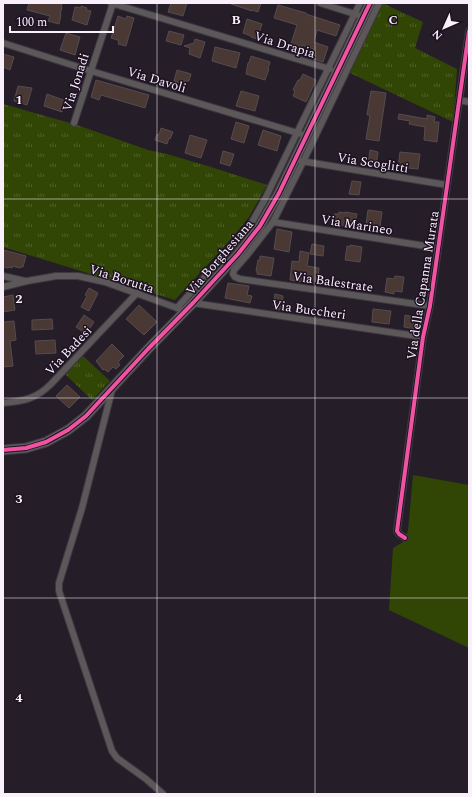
<svg xmlns="http://www.w3.org/2000/svg" width="472" height="797" font-family="Spectral,serif">
<defs>
<pattern id="grass-tufts" width="24" height="20" patternUnits="userSpaceOnUse"><rect width="24" height="20" fill="#314605"/><path d="M3 7l-1-3M5 7V3M7 7l1-3M15 17l-1-3M17 17v-4M19 17l1-3" fill="none" stroke="#50612a"/></pattern>
</defs>
<rect width="100%" height="100%" fill="#251e28"/>
<path fill="url(#grass-tufts)" d="M 382,3 L 423,22 L 415,48 L 457,69 L 453,122 L 350,73 Z
M 3,104 L 77,125 L 148,150 L 167,154 L 211,167 L 267,185 L 249,217 L 232,238 L 175,300 L 3,247 Z
M 83,356 L 110,381 L 92,400 L 65,374 Z"/>
<path fill="#314605" d="M 413,475 L 469,485 L 469,648 L 389,610 L 393,548 L 403,542 L 408,531 Z"/>
<path fill="#493834" stroke="#554c4f" d="M 29,3 L 62,3 L 61,7 L 62,7 L 60,15 L 61,15 L 59,24 L 48,21 L 50,16 L 27,10 Z
M 171,3 L 187,3 L 183,16 L 168,12 Z
M 231,3 L 261,3 L 258,12 L 252,10 L 252,11 L 231,4 Z
M 278,5 L 306,13 L 306,14 L 340,25 L 336,36 L 317,30 L 314,42 L 328,47 L 323,62 L 311,58 L 314,49 L 302,45 L 301,49 L 294,47 L 294,45 L 291,44 L 297,25 L 274,18 Z
M 81,6 L 87,8 L 86,10 L 91,11 L 87,25 L 72,20 L 75,7 L 81,8 Z
M 118,16 L 126,19 L 127,16 L 134,18 L 126,46 L 118,44 L 119,42 L 118,41 L 118,40 L 111,38 Z
M 247,19 L 262,24 L 257,39 L 251,37 L 251,36 L 243,33 Z
M 169,31 L 184,35 L 181,45 L 166,41 Z
M 66,33 L 80,37 L 75,55 L 60,50 Z
M 195,39 L 205,42 L 200,58 L 189,54 L 190,48 L 184,46 L 194,43 Z
M 215,47 L 240,53 L 236,68 L 212,61 Z
M 3,54 L 14,57 L 10,70 L 3,67 Z
M 251,56 L 270,62 L 268,69 L 269,69 L 265,80 L 246,74 L 248,63 L 249,63 Z
M 177,70 L 191,74 L 189,81 L 184,81 L 184,84 L 174,81 Z
M 303,74 L 316,80 L 306,102 L 293,96 L 295,91 L 293,90 L 298,80 L 300,80 Z
M 96,80 L 149,95 L 145,108 L 101,95 L 99,100 L 91,97 Z
M 18,86 L 32,88 L 27,105 L 14,101 Z
M 241,91 L 259,96 L 255,111 L 236,106 Z
M 371,91 L 386,93 L 379,141 L 366,139 L 370,115 L 367,115 Z
M 47,94 L 66,101 L 62,112 L 44,106 Z
M 399,114 L 427,119 L 427,115 L 435,117 L 434,122 L 439,122 L 437,142 L 424,140 L 425,127 L 409,124 L 410,121 L 398,119 Z
M 236,122 L 249,126 L 244,143 L 231,139 Z
M 161,128 L 173,132 L 170,139 L 169,138 L 167,144 L 155,140 L 157,134 L 159,135 Z
M 263,130 L 281,136 L 277,151 L 258,145 Z
M 190,135 L 207,140 L 201,158 L 185,153 Z
M 370,150 L 378,152 L 376,166 L 368,165 Z
M 223,151 L 234,154 L 230,166 L 220,163 Z
M 400,152 L 420,154 L 418,169 L 398,167 Z
M 352,181 L 361,182 L 359,195 L 349,194 Z
M 368,210 L 382,212 L 380,226 L 366,224 Z
M 339,212 L 345,213 L 345,212 L 357,214 L 354,228 L 332,224 L 334,214 L 339,214 Z
M 277,229 L 292,232 L 289,252 L 274,249 Z
M 312,244 L 324,246 L 323,256 L 310,254 Z
M 350,245 L 362,247 L 360,262 L 345,260 L 347,246 L 350,247 Z
M 4,250 L 26,256 L 23,267 L 20,267 L 20,268 L 12,266 L 12,268 L 9,267 L 8,268 L 3,267 Z
M 300,251 L 309,253 L 307,266 L 319,268 L 317,284 L 290,280 L 292,261 L 299,262 Z
M 260,256 L 274,258 L 271,276 L 257,274 L 257,271 L 256,271 L 258,260 L 260,260 Z
M 395,276 L 404,277 L 402,292 L 394,291 L 394,294 L 385,292 L 387,278 L 394,279 Z
M 228,283 L 249,286 L 247,295 L 252,296 L 250,303 L 225,298 Z
M 89,288 L 98,293 L 89,311 L 81,307 L 87,296 L 85,295 Z
M 275,294 L 283,296 L 281,310 L 274,309 L 275,305 L 273,305 Z
M 13,295 L 15,310 L 3,312 L 3,297 Z
M 139,305 L 157,322 L 144,335 L 126,319 Z
M 373,309 L 391,311 L 389,324 L 372,322 Z
M 84,315 L 94,322 L 86,334 L 76,327 Z
M 405,315 L 421,318 L 419,330 L 404,327 Z
M 52,319 L 53,329 L 32,330 L 32,320 Z
M 14,321 L 16,340 L 10,341 L 13,366 L 3,367 L 3,322 Z
M 55,340 L 56,353 L 36,354 L 35,341 Z
M 112,344 L 124,356 L 118,362 L 120,365 L 116,369 L 113,367 L 108,372 L 104,369 L 103,370 L 96,361 Z
M 67,385 L 80,397 L 69,408 L 56,396 Z"/>
<g fill="none" stroke-linecap="round" stroke-linejoin="round">
<defs>
<path id="street" d="M 111,3 L 330,69
M 320,3 L 358,15
M 379,3 L 303,162 L 273,222 L 248,254 L 234,270 L 233,274 L 235,277 L 240,279 L 430,306
M 3,43 L 91,71 L 301,134
M 459,100 L 469,102
M 74,123 L 113,3
M 301,161 L 447,185
M 273,222 L 438,248
M 3,276 L 25,281
M 3,287 L 27,281 L 56,276 L 78,276 L 105,282 L 180,309
M 193,303 L 423,337
M 177,308 L 237,241 L 251,224 L 265,199 L 360,3
M 112,390 L 82,508 L 59,583 L 59,591 L 112,751 L 117,758 L 146,779 L 163,794
M 3,403 C 24,401 36,399 51,384 L 137,293
M 405,538 L 399,534 L 397,531 L 423,337 L 430,306 L 469,31"/>
<path id="secondary" d="M 3,450 L 26,448 L 46,442 L 68,430 L 86,416 L 148,349 L 193,303 L 238,254 L 260,226 L 279,193 L 370,3"/>
</defs>
<use href="#street" stroke="#3e3841" stroke-width="8"/>
<use href="#secondary" stroke="#3e3841" stroke-width="11"/>
<use href="#street" stroke="#5c5758" stroke-width="6"/>
<use href="#secondary" stroke="#605a5c" stroke-width="9"/>
<defs>
<path id="cycleway" d="M 3,450 L 26,448 L 46,442 L 68,430 L 86,416 L 148,349 L 193,303 L 238,254 L 260,226 L 279,193 L 370,3
M 405,538 L 399,534 L 397,531 L 423,337 L 430,306 L 469,31"/>
</defs>
<use href="#cycleway" stroke="#1d1122" stroke-width="6"/>
<use href="#cycleway" stroke="#f153a3" stroke-width="4"/>
</g>
<path fill="none" stroke="#f9f0fc" stroke-width="1" stroke-opacity="0.55" d="M 157,3 L 157,794M 315,3 L 315,794M 3,199 L 469,199M 3,398 L 469,398M 3,598 L 469,598"/>
<g text-anchor="middle" stroke-width="3" stroke-linejoin="round" paint-order="stroke">
<g font-size="13" fill="#f9f0fc" stroke="#1d1122">
<text transform="translate(285 44) rotate(17)" y="5">Via Drapia</text>
<text transform="translate(157 79) rotate(17)" y="5">Via Davoli</text>
<text transform="translate(75 82) rotate(-72)" y="5">Via Jonadi</text>
<text transform="translate(373 162) rotate(9)" y="5">Via Scoglitti</text>
<text transform="translate(357 224) rotate(9)" y="5">Via Marineo</text>
<text transform="translate(219 257) rotate(-49)" y="5">Via Borghesiana</text>
<text transform="translate(122 278) rotate(18)" y="5">Via Borutta</text>
<text transform="translate(333 281) rotate(8)" y="5">Via Balestrate</text>
<text transform="translate(422 285) rotate(-81)" y="5">Via della Capanna Murata</text>
<text transform="translate(309 309) rotate(8)" y="5">Via Buccheri</text>
<text transform="translate(68 350) rotate(-47)" y="5">Via Badesi</text>
</g>
</g>
<g font-size="13" text-anchor="middle" font-weight="bold" fill="#f9f0fc" stroke="#1d1122" stroke-width="3" stroke-linejoin="round" paint-order="stroke">
<text x="236" y="24">B</text>
<text x="393" y="24">C</text>
<text x="19" y="104">1</text>
<text x="19" y="303">2</text>
<text x="19" y="503">3</text>
<text x="19" y="702">4</text>
</g>
<rect width="472" height="797" fill="none" stroke="#f9f0fc" stroke-width="8"/>
<g transform="translate(444 28) rotate(225)" stroke="#1d1122" stroke-width="3" paint-order="stroke">
<path d="M0-3L7 15L0 10L-7 15Z" fill="#f9f0fc"/>
<text y="-6" font-size="11" font-weight="bold" text-anchor="middle" fill="#f9f0fc">N</text>
</g>
<path d="M10 26v6h103v-6" fill="none" stroke="#f9f0fc" stroke-width="2"/>
<text x="16" y="26" font-size="12" fill="#f9f0fc" stroke="#1d1122" stroke-width="3" paint-order="stroke">100 m</text>
</svg>
